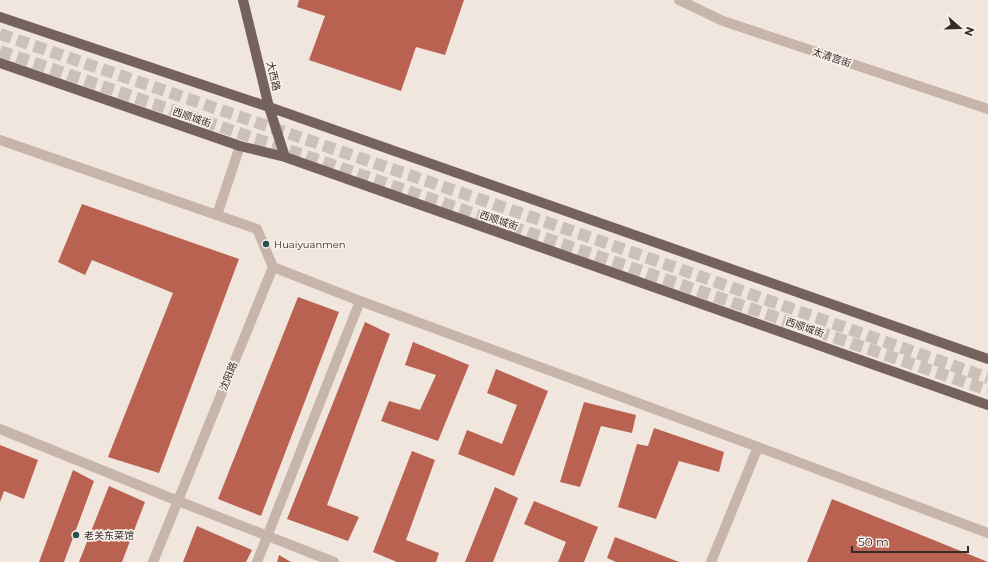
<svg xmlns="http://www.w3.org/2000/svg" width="988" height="562" font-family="Montserrat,'Noto Sans SC',sans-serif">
<rect width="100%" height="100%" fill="#f0e6de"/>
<path fill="#ba6252" d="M 299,0 L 464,0 L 445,55 L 416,47 L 401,91 L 309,60 L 325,16 L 297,7 Z
M 82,204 L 239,259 L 159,473 L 108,457 L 173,293 L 92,260 L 85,275 L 58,262 Z
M 298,297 L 339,312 L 261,516 L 218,499 Z
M 365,322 L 390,334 L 327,505 L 359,517 L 348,541 L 287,519 Z
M 413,342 L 469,365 L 438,441 L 381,421 L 389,401 L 420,410 L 436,375 L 405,365 Z
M 496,369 L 548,391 L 514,476 L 458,454 L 467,430 L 502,444 L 517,405 L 487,393 Z
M 584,402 L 636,415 L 632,433 L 601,426 L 580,487 L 560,482 Z
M 654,428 L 724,452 L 719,472 L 679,461 L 656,519 L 618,507 L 637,444 L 648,446 Z
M 0,445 L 38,460 L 24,499 L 4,491 L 0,502 Z
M 412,451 L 435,460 L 406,540 L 439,553 L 436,562 L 397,562 L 373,552 Z
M 73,470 L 94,481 L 64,562 L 39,562 Z
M 109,486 L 145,502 L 122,562 L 79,562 Z
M 495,487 L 518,498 L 493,562 L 465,562 Z
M 832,499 L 988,562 L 807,562 Z
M 534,501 L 598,527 L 584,562 L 558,562 L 566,542 L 524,524 Z
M 197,526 L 252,550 L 246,562 L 183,562 Z
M 615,537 L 679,562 L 616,562 L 607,558 Z
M 279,555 L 291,562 L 277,562 Z"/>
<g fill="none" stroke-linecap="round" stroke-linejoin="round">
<path stroke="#cbc1ba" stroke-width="12" stroke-dasharray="12 6" stroke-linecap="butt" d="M 0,34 L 572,231 L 988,378
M 0,51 L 988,390"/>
<path stroke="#c7b5ab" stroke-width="10" d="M 679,0 L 723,21 L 988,109
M 0,140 L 257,229 L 273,267 L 153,562
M 217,215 L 240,146
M 273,267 L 360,301 L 758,447 L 711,562
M 0,429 L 178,501 L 334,562
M 758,447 L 988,533
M 257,562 L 360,301"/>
<path stroke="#75625c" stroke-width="10" d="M 243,0 L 269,107 L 285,157
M 0,17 L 269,107 L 988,359
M 0,63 L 240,146 L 285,157 L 988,405"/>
</g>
<g fill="#235251" stroke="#f8f0ea" stroke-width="1.5">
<circle cx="266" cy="244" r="4"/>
<circle cx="76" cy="535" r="4"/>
</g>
<g text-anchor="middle" stroke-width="3.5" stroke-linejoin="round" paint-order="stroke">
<g font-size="10" fill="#352c29" stroke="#f8f0ea">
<text transform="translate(832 57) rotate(18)" y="4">太清宫街</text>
<text transform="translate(274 76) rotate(77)" y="4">大西路</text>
<text transform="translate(192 117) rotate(19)" y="4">西顺城街</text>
<text transform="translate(499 220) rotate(19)" y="4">西顺城街</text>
<text transform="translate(805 327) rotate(19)" y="4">西顺城街</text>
<text transform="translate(228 376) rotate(-68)" y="4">沈阳路</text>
</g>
<g font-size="10" fill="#352c29" stroke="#f8f0ea" text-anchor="start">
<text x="274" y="248">Huaiyuanmen</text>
<text x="84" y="539">老关东菜馆</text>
</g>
</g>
<g transform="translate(960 28) rotate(110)" stroke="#f8f0ea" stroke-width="3" paint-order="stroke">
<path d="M0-3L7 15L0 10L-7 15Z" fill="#352c29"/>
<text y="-6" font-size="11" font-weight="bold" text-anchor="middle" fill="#352c29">N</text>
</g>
<path d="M852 546v6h116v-6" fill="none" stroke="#352c29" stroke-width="2"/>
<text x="858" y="546" font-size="12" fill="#352c29" stroke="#f8f0ea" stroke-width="3" paint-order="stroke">50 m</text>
</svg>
